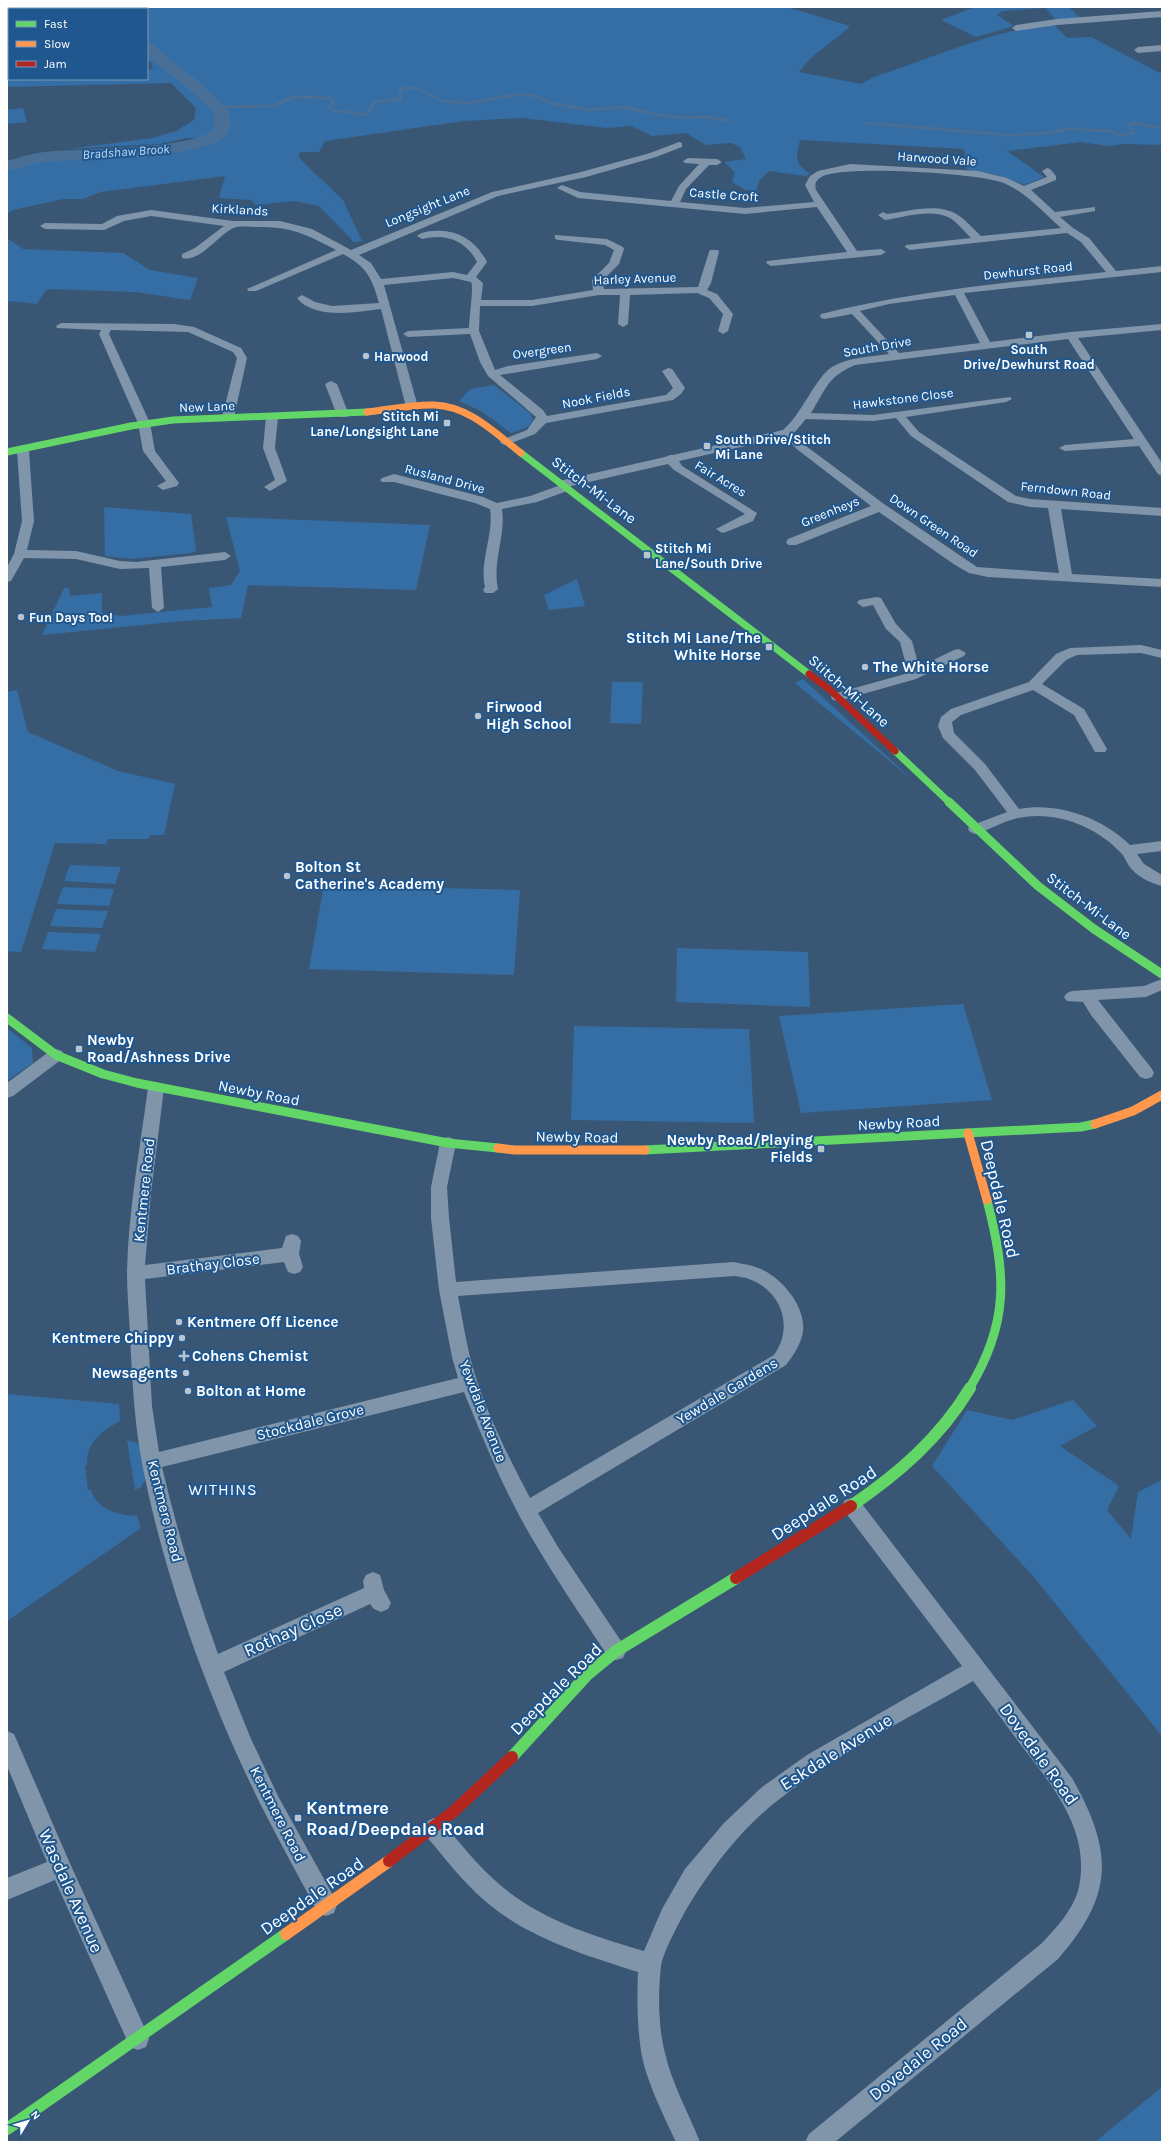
<svg xmlns="http://www.w3.org/2000/svg" width="1169" height="2149" font-family="Karla,sans-serif">
<rect width="100%" height="100%" fill="#395775"/>
<path fill="#356ea5" d="M 89,7 L 787,7 L 850,26 C 834,42 812,53 799,72 L 861,84 L 874,77 C 932,58 992,30 1053,24 L 1067,38 L 1091,37 L 1162,74 L 1162,145 L 1124,144 L 1109,146 L 1081,142 L 1007,151 L 1044,177 L 1025,185 L 993,174 L 967,170 L 964,149 L 800,140 C 796,159 794,162 810,174 L 806,176 L 769,171 L 759,181 L 756,191 L 745,190 L 732,182 L 735,172 L 724,162 L 746,159 L 740,147 L 731,143 L 706,145 L 686,133 L 652,136 L 631,126 L 607,128 L 522,118 L 464,121 L 325,141 L 319,152 L 300,152 L 299,156 L 301,160 L 343,200 L 362,241 L 354,242 L 319,206 L 294,201 L 256,205 L 251,200 L 219,198 L 225,176 L 101,192 L 83,199 L 63,199 L 13,210 L 7,214 L 7,169 C 20,166 33,161 46,160 C 101,155 162,164 213,138 L 187,138 L 160,144 L 67,149 L 153,138 L 176,131 L 194,120 L 196,108 L 171,83 L 7,87 L 7,67 L 9,68 L 9,79 L 147,79 L 147,70 L 153,69 L 151,63 L 147,60 L 147,9 L 91,9 Z
M 975,7 L 1069,7 L 1082,20 L 1057,22 L 1046,8 L 1002,11 L 997,15 L 1014,26 L 976,37 L 941,20 Z
M 23,108 L 27,122 L 7,124 L 7,110 Z
M 7,238 L 23,249 L 123,253 L 150,270 L 198,278 L 190,300 L 136,292 L 50,289 L 46,290 L 37,304 L 7,301 Z
M 494,385 L 531,414 L 533,420 L 528,427 L 511,433 L 481,411 L 459,401 L 470,389 Z
M 104,507 L 191,514 L 196,551 L 191,553 L 131,559 L 105,556 Z
M 226,517 L 430,525 L 416,590 L 248,585 L 241,618 L 182,621 L 42,635 L 64,588 L 69,588 L 70,596 L 102,593 L 102,613 L 121,616 L 212,607 L 209,588 L 231,585 L 240,571 Z
M 577,579 L 585,606 L 549,610 L 544,595 Z
M 803,679 L 916,783 L 795,683 Z
M 612,682 L 643,682 L 641,724 L 610,723 Z
M 17,690 L 28,732 L 118,771 L 175,784 L 164,835 L 150,835 L 148,839 L 108,839 L 106,844 L 55,843 L 21,952 L 7,951 L 7,692 Z
M 70,865 L 121,867 L 115,884 L 64,881 Z
M 324,885 L 520,890 L 514,975 L 309,969 Z
M 63,887 L 114,889 L 109,906 L 57,904 Z
M 56,909 L 108,911 L 102,928 L 50,926 Z
M 48,932 L 101,934 L 95,952 L 42,949 Z
M 677,948 L 808,952 L 810,1007 L 676,1002 Z
M 963,1004 L 992,1100 L 801,1113 L 779,1016 Z
M 574,1026 L 749,1029 L 754,1123 L 571,1120 Z
M 7,1028 L 32,1048 L 33,1063 L 7,1081 Z
M 7,1394 L 119,1404 L 120,1421 C 102,1431 86,1442 87,1465 L 85,1466 L 88,1490 L 91,1490 C 97,1510 118,1515 137,1516 L 141,1528 L 7,1621 Z
M 1073,1400 L 1097,1426 L 1060,1446 L 1119,1486 L 1107,1510 L 1131,1539 L 1138,1492 L 1162,1480 L 1162,1736 L 1033,1576 L 932,1466 L 967,1410 L 1012,1420 Z
M 127,1440 L 137,1443 L 140,1446 L 146,1479 L 141,1487 L 135,1490 Z
M 1162,2087 L 1162,2142 L 1095,2142 Z"/>
<g fill="none" stroke-linecap="round" stroke-linejoin="round">
<path stroke="#496f96" stroke-width="3" d="M 217,107 L 272,106 L 293,97 L 328,98 L 334,102 L 328,108 L 332,110 L 364,115 L 368,113 L 374,102 L 401,99 L 400,91 L 404,88 L 417,88 L 443,101 L 468,103 L 520,94 L 536,96 L 550,103 L 588,110 L 624,107 L 659,115 L 686,118 L 710,117 L 729,121
M 867,123 L 1007,135 L 1050,133 L 1068,129 L 1110,131 L 1119,135 L 1134,133 L 1129,125 L 1131,123 L 1162,128"/>
<path fill="#496f96" fill-rule="evenodd" d="M 95,7 L 112,7 L 114,9 L 97,9 Z
M 147,41 C 155,43 157,49 163,54 C 179,67 196,78 210,92 C 222,104 237,114 228,132 C 214,160 77,159 45,162 C 33,163 20,168 7,171 L 7,161 C 19,158 33,153 45,152 C 76,148 195,150 212,130 C 215,126 215,119 214,115 C 210,103 163,69 150,59 L 147,56 Z"/>
<path fill="#8095a9" fill-rule="evenodd" d="M 1162,11 L 1162,17 L 1057,25 L 1016,31 L 1012,28 L 1016,25 L 1057,19 Z
M 1162,45 L 1162,51 L 1138,53 L 1134,50 L 1138,47 Z
M 679,142 L 682,143 L 682,147 L 656,157 L 586,177 L 498,196 L 359,255 L 371,263 L 381,279 L 453,272 L 467,275 L 477,262 C 466,240 445,233 422,239 L 417,236 C 421,232 429,231 434,231 C 458,229 476,241 487,262 L 476,277 L 483,283 L 481,300 L 532,300 L 593,290 L 592,280 L 609,263 L 614,250 L 605,245 L 559,240 L 555,239 L 555,235 L 607,239 L 623,247 L 624,249 L 619,264 L 602,281 L 604,289 L 698,287 L 709,252 L 710,250 L 718,250 L 719,252 L 711,283 L 707,290 L 717,294 L 733,314 L 728,331 L 723,334 L 718,331 L 723,314 L 709,298 L 697,293 L 630,295 L 628,324 L 623,327 L 618,324 L 620,295 L 599,295 L 532,306 L 480,306 L 479,331 L 495,370 L 508,366 L 597,353 L 602,356 L 597,359 L 500,375 L 543,410 L 547,416 L 666,395 L 673,388 L 662,371 L 668,368 L 672,369 L 685,388 L 681,394 L 673,400 L 546,423 L 535,434 L 506,445 L 502,444 L 500,442 L 502,440 L 527,430 L 536,417 L 488,376 L 480,362 L 470,334 L 408,337 L 403,334 L 408,331 L 469,328 C 469,319 474,287 471,282 L 453,278 L 384,285 L 418,407 L 412,410 L 406,407 L 381,309 C 357,312 314,320 297,298 L 302,295 L 315,302 L 332,306 L 379,303 C 372,278 367,267 343,254 L 256,291 L 248,291 L 247,289 L 336,250 C 306,234 292,227 258,227 C 251,227 243,226 237,227 C 221,230 202,263 182,258 L 182,254 L 195,248 L 224,226 L 151,216 L 124,221 L 104,230 L 45,229 L 40,226 L 45,223 L 102,224 L 117,216 L 151,210 L 233,221 L 280,221 L 312,229 L 351,250 L 492,192 L 581,172 L 650,153 Z
M 688,158 L 717,159 L 722,162 L 717,165 L 709,165 L 686,189 L 680,202 L 745,208 L 814,202 L 805,185 L 810,176 L 818,171 L 850,164 L 978,171 L 1007,178 L 1024,186 L 1047,177 L 1042,171 L 1047,168 L 1050,169 L 1056,176 L 1056,180 L 1031,190 L 1055,212 L 1095,207 L 1095,211 L 1060,217 L 1073,228 L 1089,238 L 1116,271 L 1162,266 L 1162,272 L 964,293 L 990,342 L 1071,332 L 1162,324 L 1162,330 L 1078,338 L 1162,463 L 1162,476 L 1158,474 L 1139,446 L 1065,451 L 1059,448 L 1065,445 L 1134,439 L 1068,339 L 855,365 C 827,377 826,389 811,413 L 873,415 L 1010,397 L 1012,399 L 1006,402 L 906,417 L 919,432 L 1016,496 L 1030,499 L 1162,508 L 1162,516 L 1061,509 L 1072,574 L 1162,579 L 1162,587 L 988,577 L 969,573 L 955,565 L 879,512 L 796,545 L 788,545 L 786,542 L 788,539 L 871,506 L 798,450 L 785,437 L 679,461 L 682,466 L 757,513 L 753,521 L 726,532 L 722,533 L 716,529 L 745,514 L 674,470 L 668,464 L 571,486 L 570,490 L 537,502 L 502,509 C 506,536 492,562 498,589 L 493,593 L 485,593 L 483,590 L 485,587 C 479,561 494,535 490,509 L 475,503 L 394,482 L 382,482 L 380,480 L 382,478 L 394,474 L 483,497 L 497,503 L 530,496 L 558,486 L 559,481 L 665,457 L 670,455 L 673,455 L 783,430 C 802,414 815,378 832,367 C 848,357 870,357 889,354 L 852,314 L 825,319 L 821,318 L 820,316 L 821,314 C 914,291 1010,282 1106,272 L 1081,242 L 1067,233 L 910,250 L 905,247 L 906,245 L 971,238 C 964,231 958,223 950,218 C 932,208 904,217 885,220 L 878,215 L 883,212 L 887,214 C 909,211 938,202 958,215 C 967,221 973,229 981,236 L 1061,228 C 1042,211 1025,191 1001,182 C 974,173 847,165 823,176 C 817,179 814,183 816,190 L 857,251 L 881,249 L 886,252 L 881,255 L 771,266 L 766,263 L 767,261 L 847,252 L 817,207 L 745,214 L 578,198 L 557,188 L 562,185 L 580,192 L 671,201 L 679,186 L 699,164 L 685,163 L 683,161 ZM 955,295 L 980,343 L 899,353 L 860,311 L 889,304 ZM 896,418 L 911,436 L 1008,502 L 1030,507 L 1048,508 L 1059,573 L 977,567 L 884,504 L 806,446 L 794,433 L 806,419 L 873,421 Z
M 61,323 L 174,324 L 194,327 L 241,348 L 247,358 L 234,417 L 228,420 L 222,417 L 237,358 L 233,352 L 188,332 L 111,330 L 109,334 L 150,423 L 155,451 L 179,483 L 177,486 L 163,490 L 157,486 L 166,481 L 143,451 L 138,423 L 99,334 L 101,330 L 57,328 L 56,326 Z
M 331,381 L 337,384 L 349,415 L 347,417 L 339,417 L 337,415 L 325,384 Z
M 272,414 L 278,417 L 275,448 L 287,481 L 270,491 L 264,487 L 275,480 L 263,448 L 266,417 Z
M 23,448 L 29,451 L 34,521 L 27,550 L 76,551 L 120,561 L 136,562 L 225,552 L 231,556 L 225,560 L 161,567 L 164,608 L 158,612 L 152,608 L 149,568 L 120,569 L 76,559 L 24,558 L 11,581 L 7,582 L 7,567 L 14,554 L 22,521 L 17,451 Z
M 877,597 L 881,598 L 896,624 L 912,641 L 919,667 L 954,650 L 959,649 L 966,653 L 964,656 L 916,679 L 838,701 L 833,700 L 831,697 L 833,694 L 905,674 L 906,665 L 900,642 L 886,629 L 873,605 L 863,607 L 857,603 L 859,600 Z
M 1141,645 L 1162,650 L 1162,658 L 1141,653 L 1077,655 L 1066,660 L 1042,684 L 1084,709 L 1107,749 L 1105,752 L 1095,752 L 1074,715 L 1033,690 L 961,715 L 952,722 L 954,733 L 985,764 L 1019,809 C 1059,802 1102,818 1130,845 L 1162,841 L 1162,851 L 1137,854 L 1144,864 L 1162,875 L 1162,886 C 1150,883 1136,876 1129,866 C 1126,861 1124,856 1121,853 C 1096,826 1055,810 1018,818 C 1003,821 990,830 975,834 L 970,832 L 968,829 L 970,826 L 1007,812 L 975,770 L 943,738 L 938,726 L 941,717 L 951,709 L 1029,682 L 1056,654 L 1070,648 Z
M 1162,979 L 1162,990 L 1146,997 L 1098,1000 L 1152,1069 L 1154,1073 L 1152,1077 L 1146,1079 L 1140,1077 L 1091,1015 L 1083,1002 L 1067,1001 L 1064,997 L 1067,993 L 1072,991 L 1144,986 Z
M 56,1049 L 62,1051 L 64,1055 L 62,1059 L 13,1096 L 7,1098 L 7,1083 L 50,1051 Z
M 156,1082 L 162,1084 L 164,1088 L 151,1193 L 145,1265 L 282,1248 L 286,1236 L 292,1234 L 298,1236 L 301,1241 L 299,1254 L 303,1267 L 300,1272 L 294,1274 L 288,1272 L 284,1262 L 145,1279 L 152,1406 L 159,1452 L 458,1378 L 452,1357 L 439,1290 L 431,1218 L 431,1187 L 440,1143 L 442,1139 L 448,1137 L 454,1139 L 456,1143 L 447,1187 L 449,1218 L 456,1282 L 734,1262 C 743,1264 752,1265 761,1269 C 783,1279 806,1307 803,1332 C 801,1344 793,1356 786,1365 L 538,1513 L 558,1547 L 623,1644 L 626,1651 L 623,1658 L 616,1660 L 609,1658 C 578,1611 546,1565 520,1517 C 498,1476 481,1434 464,1392 L 162,1467 C 177,1531 196,1593 218,1654 L 364,1588 L 363,1581 L 366,1575 L 373,1572 L 380,1575 L 384,1590 L 391,1603 L 388,1609 L 381,1612 L 374,1609 L 370,1604 L 224,1672 L 251,1739 L 279,1798 L 334,1897 L 337,1905 L 334,1913 L 326,1916 L 318,1913 C 301,1880 282,1847 265,1813 C 212,1709 164,1578 142,1463 C 134,1420 132,1377 130,1334 C 129,1314 127,1293 127,1273 C 128,1213 140,1148 148,1088 L 150,1084 ZM 734,1276 C 739,1277 744,1277 749,1279 C 782,1291 794,1327 774,1355 L 530,1498 C 507,1454 482,1405 470,1357 C 465,1337 462,1316 458,1296 Z
M 852,1498 L 859,1500 L 1072,1778 C 1113,1851 1115,1894 1058,1959 L 835,2142 L 805,2142 L 809,2134 L 1042,1943 C 1056,1928 1072,1911 1078,1891 C 1092,1835 1056,1790 1024,1749 C 1007,1726 990,1703 973,1681 C 908,1719 837,1753 777,1801 C 742,1828 709,1871 686,1910 C 679,1923 663,1952 661,1966 C 658,1993 658,2026 665,2053 C 672,2084 688,2112 700,2142 L 676,2142 C 663,2114 646,2081 641,2051 C 637,2024 637,1998 638,1972 C 585,1955 527,1938 484,1900 C 462,1881 445,1858 426,1836 L 423,1829 L 426,1822 L 434,1818 L 442,1822 C 460,1843 478,1866 499,1884 C 540,1920 594,1936 644,1951 L 662,1909 L 685,1869 L 724,1823 L 762,1787 L 807,1755 L 962,1666 L 845,1512 L 842,1506 L 845,1500 Z
M 7,1731 L 14,1734 L 68,1859 L 146,2031 L 149,2039 L 146,2047 L 138,2050 L 130,2047 L 55,1880 L 7,1900 L 7,1878 L 47,1862 L 7,1766 Z"/>
<path stroke="#63d668" stroke-width="7" d="M 7,452 L 131,426 L 173,420 L 367,412
M 521,453 L 809,674
M 895,751 L 950,803"/>
<path stroke="#63d668" stroke-width="9" d="M 949,802 L 1038,886 L 1094,929 L 1162,974
M 7,1018 L 56,1055 L 103,1074 L 137,1083 L 448,1143 L 498,1148
M 645,1150 L 1081,1127 L 1095,1124
M 969,1389 C 1010,1322 1006,1274 987,1200"/>
<path stroke="#63d668" stroke-width="12" d="M 851,1506 C 898,1474 940,1438 970,1388
M 512,1757 L 588,1674 L 616,1651 L 736,1578
M 7,2129 L 286,1934"/>
<path stroke="#ff974d" stroke-width="7" d="M 367,412 C 389,410 412,404 434,405 C 469,406 495,433 521,453"/>
<path stroke="#ff974d" stroke-width="9" d="M 1095,1124 L 1133,1111 L 1162,1095
M 968,1133 L 987,1200
M 498,1148 L 515,1150 L 645,1150"/>
<path stroke="#ff974d" stroke-width="12" d="M 286,1934 L 389,1861"/>
<path stroke="#b3261e" stroke-width="7" d="M 809,674 L 829,689 L 895,751"/>
<path stroke="#b3261e" stroke-width="12" d="M 736,1578 L 851,1506
M 389,1861 L 453,1812 L 512,1757"/>
</g>
<g fill="#bac4cf" stroke="#20578e" stroke-width="1.5">
<rect x="1025" y="331" width="8" height="8" rx="2"/>
<circle cx="366" cy="356" r="4"/>
<rect x="443" y="419" width="8" height="8" rx="2"/>
<rect x="703" y="442" width="8" height="8" rx="2"/>
<rect x="643" y="551" width="8" height="8" rx="2"/>
<circle cx="21" cy="617" r="4"/>
<rect x="765" y="643" width="8" height="8" rx="2"/>
<circle cx="865" cy="667" r="4"/>
<circle cx="478" cy="716" r="4"/>
<circle cx="287" cy="876" r="4"/>
<rect x="75" y="1045" width="8" height="8" rx="2"/>
<rect x="817" y="1145" width="8" height="8" rx="2"/>
<circle cx="179" cy="1322" r="4"/>
<circle cx="182" cy="1338" r="4"/>
<path d="M182 1350h4v4h4v4h-4v4h-4v-4h-4v-4h4z"/>
<circle cx="186" cy="1373" r="4"/>
<circle cx="188" cy="1391" r="4"/>
<rect x="294" y="1814" width="8" height="8" rx="2"/>
</g>
<g text-anchor="middle" stroke-width="4" stroke-linejoin="round" paint-order="stroke">
<g font-size="13" font-style="italic" fill="#bcd8f3" stroke="#20578e">
<text transform="translate(126 151) rotate(-4)" y="5">Bradshaw Brook</text>
</g>
<g font-size="13" fill="#fff" stroke="#20578e">
<text transform="translate(937 158) rotate(4)" y="5">Harwood Vale</text>
<text transform="translate(724 194) rotate(4)" y="5">Castle Croft</text>
<text transform="translate(427 206) rotate(-22)" y="5">Longsight Lane</text>
<text transform="translate(240 209) rotate(3)" y="5">Kirklands</text>
<text transform="translate(1028 270) rotate(-6)" y="5">Dewhurst Road</text>
<text transform="translate(635 278) rotate(-2)" y="5">Harley Avenue</text>
<text transform="translate(877 346) rotate(-10)" y="5">South Drive</text>
<text transform="translate(542 350) rotate(-8)" y="5">Overgreen</text>
<text transform="translate(596 397) rotate(-11)" y="5">Nook Fields</text>
<text transform="translate(903 398) rotate(-7)" y="5">Hawkstone Close</text>
<text transform="translate(207 406) rotate(-2)" y="5">New Lane</text>
<text transform="translate(445 478) rotate(15)" y="5">Rusland Drive</text>
<text transform="translate(721 478) rotate(31)" y="5">Fair Acres</text>
<text transform="translate(1066 490) rotate(6)" y="5">Ferndown Road</text>
<text transform="translate(830 511) rotate(-22)" y="5">Greenheys</text>
<text transform="translate(934 525) rotate(34)" y="5">Down Green Road</text>
</g>
<g font-size="13" font-weight="bold" fill="#fff" stroke="#20578e" text-anchor="start">
<text x="1029" y="354" text-anchor="middle">South<tspan x="1029" dy="15">Drive/Dewhurst Road</tspan></text>
<text x="374" y="361">Harwood</text>
<text x="439" y="421" text-anchor="end">Stitch Mi<tspan x="439" dy="15">Lane/Longsight Lane</tspan></text>
<text x="715" y="444">South Drive/Stitch<tspan x="715" dy="15">Mi Lane</tspan></text>
<text x="655" y="553">Stitch Mi<tspan x="655" dy="15">Lane/South Drive</tspan></text>
<text x="29" y="622">Fun Days Too!</text>
</g>
<g font-size="15" fill="#fff" stroke="#20578e">
<text transform="translate(594 490) rotate(37)" y="5">Stitch-Mi-Lane</text>
<text transform="translate(849 691) rotate(41)" y="5">Stitch-Mi-Lane</text>
<text transform="translate(1089 906) rotate(37)" y="5">Stitch-Mi-Lane</text>
<text transform="translate(259 1093) rotate(11)" y="5">Newby Road</text>
<text transform="translate(899 1123) rotate(-3)" y="5">Newby Road</text>
<text transform="translate(577 1137) rotate(1)" y="5">Newby Road</text>
<text transform="translate(144 1190) rotate(-84)" y="5">Kentmere Road</text>
<text transform="translate(213 1264) rotate(-7)" y="5">Brathay Close</text>
<text transform="translate(727 1391) rotate(-31)" y="5">Yewdale Gardens</text>
<text transform="translate(483 1411) rotate(69)" y="5">Yewdale Avenue</text>
<text transform="translate(310 1422) rotate(-14)" y="5">Stockdale Grove</text>
<text transform="translate(165 1511) rotate(76)" y="5">Kentmere Road</text>
<text transform="translate(278 1814) rotate(63)" y="5">Kentmere Road</text>
</g>
<g font-size="15" font-weight="bold" fill="#fff" stroke="#20578e" text-anchor="start">
<text x="761" y="643" text-anchor="end">Stitch Mi Lane/The<tspan x="761" dy="17">White Horse</tspan></text>
<text x="873" y="672">The White Horse</text>
<text x="486" y="712">Firwood<tspan x="486" dy="17">High School</tspan></text>
<text x="295" y="872">Bolton St<tspan x="295" dy="17">Catherine's Academy</tspan></text>
<text x="87" y="1045">Newby<tspan x="87" dy="17">Road/Ashness Drive</tspan></text>
<text x="813" y="1145" text-anchor="end">Newby Road/Playing<tspan x="813" dy="17">Fields</tspan></text>
<text x="187" y="1327">Kentmere Off Licence</text>
<text x="174" y="1343" text-anchor="end">Kentmere Chippy</text>
<text x="192" y="1361">Cohens Chemist</text>
<text x="178" y="1378" text-anchor="end">Newsagents</text>
<text x="196" y="1396">Bolton at Home</text>
</g>
<g font-size="16" letter-spacing="1" fill="#fff" stroke="#20578e">
<text x="223" y="1495">WITHINS</text>
</g>
<g font-size="18" fill="#fff" stroke="#20578e">
<text transform="translate(1000 1199) rotate(77)" y="6">Deepdale Road</text>
<text transform="translate(824 1503) rotate(-33)" y="6">Deepdale Road</text>
<text transform="translate(293 1630) rotate(-24)" y="6">Rothay Close</text>
<text transform="translate(556 1689) rotate(-45)" y="6">Deepdale Road</text>
<text transform="translate(836 1752) rotate(-32)" y="6">Eskdale Avenue</text>
<text transform="translate(1039 1754) rotate(54)" y="6">Dovedale Road</text>
<text transform="translate(71 1891) rotate(66)" y="6">Wasdale Avenue</text>
<text transform="translate(312 1896) rotate(-35)" y="6">Deepdale Road</text>
<text transform="translate(918 2059) rotate(-39)" y="6">Dovedale Road</text>
</g>
<g font-size="18" font-weight="bold" fill="#fff" stroke="#20578e" text-anchor="start">
<text x="306" y="1814">Kentmere<tspan x="306" dy="21">Road/Deepdale Road</tspan></text>
</g>
</g>
<rect width="1169" height="2149" fill="none" stroke="#ffffff" stroke-width="16"/>
<rect x="8" y="8" width="140" height="72" fill="#20578e" stroke="#799abb"/>
<rect x="16" y="21" width="20" height="6" fill="#63d668" stroke="#799abb"/>
<text x="44" y="28" font-size="12" fill="#ffffff">Fast</text>
<rect x="16" y="41" width="20" height="6" fill="#ff974d" stroke="#799abb"/>
<text x="44" y="48" font-size="12" fill="#ffffff">Slow</text>
<rect x="16" y="61" width="20" height="6" fill="#b3261e" stroke="#799abb"/>
<text x="44" y="68" font-size="12" fill="#ffffff">Jam</text>
<g transform="translate(28 2121) rotate(52)" stroke="#20578e" stroke-width="3" paint-order="stroke">
<path d="M0-3L7 15L0 10L-7 15Z" fill="#ffffff"/>
<text y="-6" font-size="11" font-weight="bold" text-anchor="middle" fill="#ffffff">N</text>
</g>
</svg>
